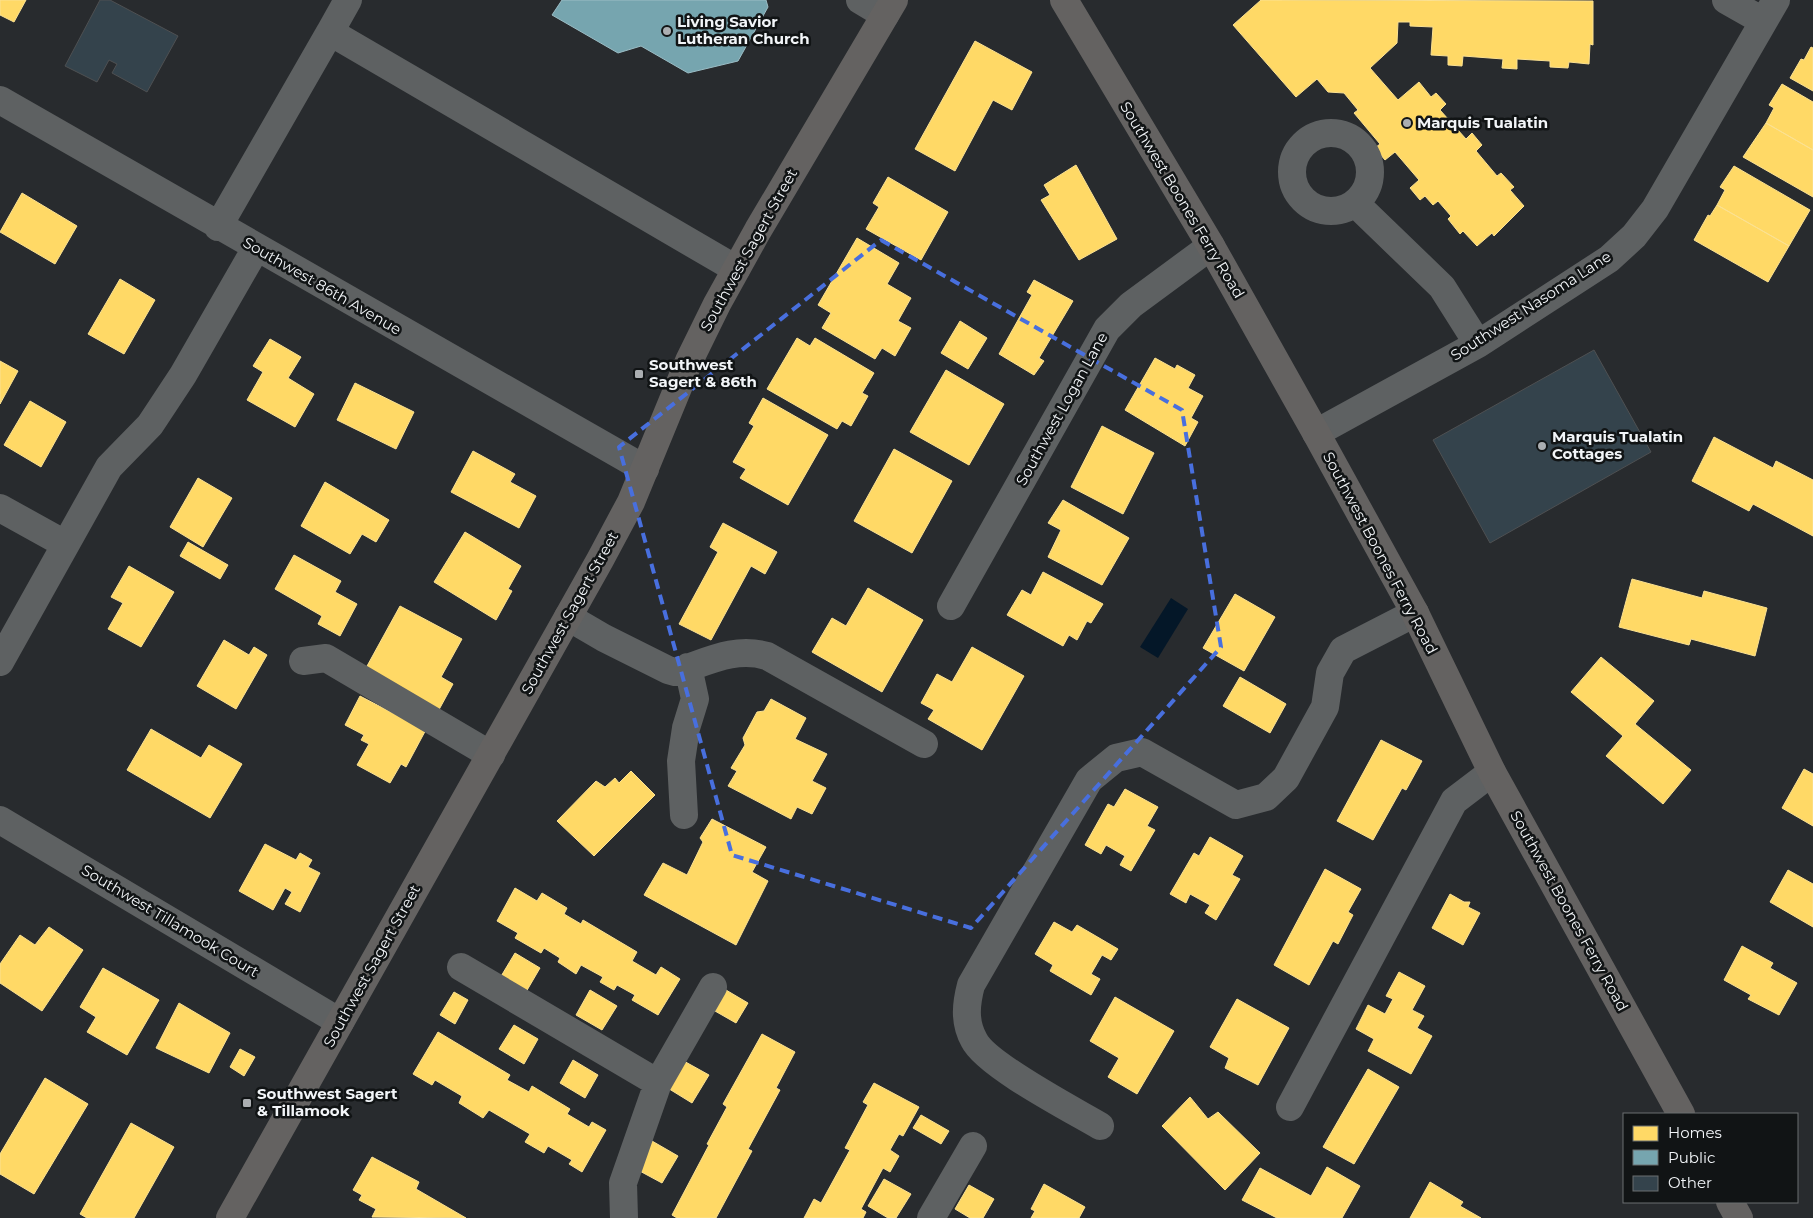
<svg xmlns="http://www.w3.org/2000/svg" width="1813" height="1218" font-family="Montserrat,sans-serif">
<rect width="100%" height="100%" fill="#282b2e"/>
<path fill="#041728" d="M 1171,598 L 1188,609 L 1158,658 L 1140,647 Z"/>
<path fill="#ffd966" stroke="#fbe192" d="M 0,0 L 26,0 L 14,22 L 0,15 Z
M 1261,0 L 1593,1 L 1593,45 L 1590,44 L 1589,64 L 1569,62 L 1568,68 L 1550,67 L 1550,61 L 1517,59 L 1517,69 L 1502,68 L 1503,59 L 1463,56 L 1462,66 L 1448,65 L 1448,56 L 1431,55 L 1433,27 L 1410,26 L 1410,22 L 1398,22 L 1397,43 L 1370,68 L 1398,100 L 1419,82 L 1431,97 L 1436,93 L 1446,104 L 1440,110 L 1466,139 L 1472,133 L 1482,145 L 1476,151 L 1497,176 L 1501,173 L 1514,187 L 1510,190 L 1524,206 L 1494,236 L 1492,233 L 1477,246 L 1463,231 L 1460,234 L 1448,219 L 1451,216 L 1438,201 L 1433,205 L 1425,196 L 1420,200 L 1410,188 L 1419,180 L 1395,152 L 1385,160 L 1375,148 L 1380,144 L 1354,113 L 1358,110 L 1344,93 L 1328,92 L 1317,79 L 1296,97 L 1233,25 Z
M 975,41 L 1032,72 L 1012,110 L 993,100 L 955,171 L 915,149 Z
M 1811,47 L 1813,48 L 1813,91 L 1790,78 L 1801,59 L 1804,60 Z
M 1782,84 L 1813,102 L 1813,150 L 1766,123 L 1774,108 L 1769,105 Z
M 1766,123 L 1813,150 L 1813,197 L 1743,157 Z
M 1076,165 L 1117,239 L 1079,260 L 1041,200 L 1050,195 L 1044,185 Z
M 1734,166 L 1810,210 L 1789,246 L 1717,205 L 1725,190 L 1720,187 Z
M 888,177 L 948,212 L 921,260 L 866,229 L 879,207 L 873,203 Z
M 22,193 L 77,226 L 55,264 L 0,232 Z
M 1717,205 L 1789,246 L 1768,282 L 1694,240 L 1708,215 L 1710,216 Z
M 857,238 L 899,263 L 887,284 L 911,298 L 898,321 L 911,328 L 895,356 L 882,348 L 875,359 L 822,328 L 831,313 L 818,305 Z
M 120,279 L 155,300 L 124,354 L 88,334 Z
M 1034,280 L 1073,301 L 1039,358 L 1044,361 L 1034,375 L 999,354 L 1032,295 L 1027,292 Z
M 960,321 L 987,338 L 968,369 L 941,353 Z
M 797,338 L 810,346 L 815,338 L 874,373 L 862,393 L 868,396 L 851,426 L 842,421 L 837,429 L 767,389 Z
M 270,339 L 301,357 L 288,378 L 314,394 L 295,427 L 247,400 L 263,372 L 253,366 Z
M 1155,358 L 1175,369 L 1177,365 L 1195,375 L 1188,388 L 1203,396 L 1191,418 L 1198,422 L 1185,446 L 1125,410 Z
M 0,361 L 18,371 L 0,404 Z
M 946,370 L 1004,404 L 969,465 L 910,432 Z
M 355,383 L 414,412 L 396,449 L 337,420 Z
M 763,398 L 828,435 L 788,505 L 740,478 L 746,469 L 733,462 L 754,426 L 749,423 Z
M 30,401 L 66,422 L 41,467 L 4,445 Z
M 1102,426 L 1154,453 L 1123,514 L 1071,487 Z
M 1714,437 L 1773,468 L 1776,461 L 1813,480 L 1813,536 L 1753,504 L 1749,511 L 1692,481 Z
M 894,449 L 952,481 L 912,553 L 854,521 Z
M 473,451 L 515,474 L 510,482 L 536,496 L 519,528 L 451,492 Z
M 198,478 L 232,498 L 203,547 L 170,527 Z
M 325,482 L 389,520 L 376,542 L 362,534 L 350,554 L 301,526 Z
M 1063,500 L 1129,538 L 1102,585 L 1048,557 L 1061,530 L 1048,523 Z
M 723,523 L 777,552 L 765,574 L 751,566 L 711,640 L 679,624 L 718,552 L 710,547 Z
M 465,532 L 521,566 L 508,589 L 512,591 L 496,620 L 434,582 Z
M 188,542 L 228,565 L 220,579 L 180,556 Z
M 294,555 L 341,581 L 335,592 L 357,604 L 340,636 L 318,624 L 322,616 L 275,589 Z
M 129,566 L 174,592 L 141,647 L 108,629 L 123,603 L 111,597 Z
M 1043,572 L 1103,604 L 1091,623 L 1087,621 L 1077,640 L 1069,635 L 1063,646 L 1007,615 L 1022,590 L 1031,595 Z
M 1632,579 L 1702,598 L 1704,591 L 1767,608 L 1755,656 L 1691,639 L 1689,645 L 1619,627 Z
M 868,588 L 923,620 L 882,692 L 812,652 L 832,618 L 846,626 Z
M 1235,594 L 1275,617 L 1244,671 L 1203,648 Z
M 400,606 L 462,639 L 441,677 L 453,684 L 435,717 L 361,677 Z
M 224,640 L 249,655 L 254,647 L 267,655 L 236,709 L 197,686 Z
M 972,647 L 1024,676 L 982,750 L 928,719 L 934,710 L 921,703 L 937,674 L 952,682 Z
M 1601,657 L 1654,701 L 1635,724 L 1691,770 L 1663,804 L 1606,756 L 1623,736 L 1571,692 Z
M 1240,677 L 1286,704 L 1270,733 L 1223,706 Z
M 360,696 L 404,719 L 429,724 L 406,767 L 401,764 L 390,783 L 357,765 L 369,744 L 361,740 L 364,735 L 345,725 Z
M 771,699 L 806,718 L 795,739 L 827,754 L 812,781 L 826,788 L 812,814 L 797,807 L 791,819 L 728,786 L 737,771 L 731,768 L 745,745 L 743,738 L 757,712 L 764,711 Z
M 151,729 L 201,758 L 209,745 L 242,764 L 210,818 L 127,770 Z
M 1381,740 L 1422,761 L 1406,790 L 1402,788 L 1373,840 L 1337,821 Z
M 1804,769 L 1813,774 L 1813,826 L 1782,808 Z
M 631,771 L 655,795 L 594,856 L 557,821 L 596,781 L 605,787 L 615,778 L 619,783 Z
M 1125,789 L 1158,807 L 1147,826 L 1155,830 L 1131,871 L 1120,865 L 1125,856 L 1106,845 L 1101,854 L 1085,845 L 1108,804 L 1114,807 Z
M 712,819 L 766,847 L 752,872 L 768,881 L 736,945 L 644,895 L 663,863 L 687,875 L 703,842 L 700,838 Z
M 1210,837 L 1243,856 L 1232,875 L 1240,879 L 1216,920 L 1205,913 L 1210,905 L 1190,894 L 1186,903 L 1170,894 L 1194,853 L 1199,856 Z
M 265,844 L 296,860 L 300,853 L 312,860 L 308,867 L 320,873 L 300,912 L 285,904 L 292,892 L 285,888 L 273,910 L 239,891 Z
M 1325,869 L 1361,889 L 1348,912 L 1353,915 L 1338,944 L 1333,941 L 1309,985 L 1274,965 Z
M 1788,870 L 1813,884 L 1813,927 L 1770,902 Z
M 515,888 L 537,901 L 542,893 L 567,908 L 564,914 L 581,924 L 583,920 L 637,952 L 632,961 L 656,975 L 661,967 L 680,979 L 658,1015 L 632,1000 L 635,995 L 617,985 L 614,990 L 600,982 L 603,977 L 581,965 L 576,974 L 558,962 L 560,958 L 544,948 L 541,953 L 515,938 L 518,933 L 497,921 Z
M 1450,894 L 1464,902 L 1470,902 L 1468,907 L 1480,913 L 1463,945 L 1432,928 Z
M 1054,922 L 1072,932 L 1077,925 L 1118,949 L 1111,960 L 1102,955 L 1091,974 L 1100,979 L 1091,995 L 1050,971 L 1053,965 L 1035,954 Z
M 49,927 L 83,950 L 42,1011 L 0,983 L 0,964 L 20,935 L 35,945 Z
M 1742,946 L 1773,963 L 1770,968 L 1797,983 L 1779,1015 L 1748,999 L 1751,995 L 1724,980 Z
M 515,953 L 540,968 L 526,992 L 500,978 Z
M 103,968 L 159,1000 L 127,1055 L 87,1032 L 96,1017 L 80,1007 Z
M 1399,972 L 1425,986 L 1412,1010 L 1424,1016 L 1417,1028 L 1432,1036 L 1411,1074 L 1368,1051 L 1374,1039 L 1356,1029 L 1368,1005 L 1385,1014 L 1393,999 L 1386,996 Z
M 590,990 L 617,1006 L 602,1030 L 576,1015 Z
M 726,990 L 748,1003 L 736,1023 L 715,1011 Z
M 454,992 L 468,1000 L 455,1024 L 440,1015 Z
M 1115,997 L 1174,1031 L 1137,1094 L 1108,1077 L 1119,1058 L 1090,1041 Z
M 1237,999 L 1289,1028 L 1258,1085 L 1225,1068 L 1229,1058 L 1210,1047 Z
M 179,1003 L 230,1033 L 209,1073 L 156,1048 Z
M 514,1025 L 538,1039 L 524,1064 L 499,1049 Z
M 438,1032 L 510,1075 L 507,1080 L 529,1092 L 532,1086 L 570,1109 L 567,1114 L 589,1127 L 592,1122 L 606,1130 L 582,1172 L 569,1164 L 572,1160 L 548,1146 L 544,1153 L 525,1142 L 530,1134 L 489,1110 L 483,1118 L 459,1103 L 462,1096 L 435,1080 L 432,1085 L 413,1074 Z
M 762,1034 L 795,1052 L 776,1088 L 780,1090 L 748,1149 L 752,1151 L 716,1218 L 677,1218 L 672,1215 L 709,1145 L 707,1144 L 727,1107 L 723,1104 Z
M 240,1049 L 255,1057 L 244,1076 L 230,1067 Z
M 573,1060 L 598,1075 L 585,1098 L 560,1083 Z
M 682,1060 L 709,1075 L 692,1103 L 666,1087 Z
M 1368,1069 L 1399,1087 L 1354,1164 L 1323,1147 Z
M 45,1078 L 88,1104 L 34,1194 L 0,1174 L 0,1154 Z
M 874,1083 L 919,1107 L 903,1136 L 899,1134 L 890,1150 L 899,1156 L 890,1172 L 883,1168 L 861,1209 L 866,1212 L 863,1218 L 804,1218 L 814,1199 L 821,1203 L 850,1150 L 845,1148 L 868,1105 L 863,1102 Z
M 1190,1097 L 1208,1119 L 1218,1112 L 1260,1153 L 1225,1190 L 1162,1126 Z
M 921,1115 L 949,1131 L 941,1144 L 913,1128 Z
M 131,1123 L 174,1147 L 134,1218 L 87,1218 L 80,1214 Z
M 652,1141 L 678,1156 L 662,1183 L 636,1169 Z
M 372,1157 L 419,1182 L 416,1189 L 466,1218 L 372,1217 L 376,1209 L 359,1200 L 362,1195 L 353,1190 Z
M 1327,1167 L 1360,1186 L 1342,1218 L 1277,1218 L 1242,1200 L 1260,1168 L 1311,1196 Z
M 884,1179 L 911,1194 L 896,1218 L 888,1218 L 868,1206 Z
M 1430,1182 L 1463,1202 L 1460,1206 L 1481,1218 L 1410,1218 Z
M 1044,1184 L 1085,1207 L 1079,1218 L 1031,1218 L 1035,1211 L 1031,1209 Z
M 969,1185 L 994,1199 L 983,1218 L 970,1218 L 955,1209 Z"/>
<path fill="#76a5af" stroke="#9bbdc5" d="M 562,0 L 766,0 L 768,7 L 738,61 L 688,73 L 641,46 L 618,53 L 552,15 Z"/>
<path fill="#34434c" stroke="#4e5052" d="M 100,0 L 110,0 L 178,36 L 147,92 L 112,73 L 117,64 L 109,60 L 97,82 L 65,66 Z
M 1594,350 L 1651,452 L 1490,543 L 1433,440 Z"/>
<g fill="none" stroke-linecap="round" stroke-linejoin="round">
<path stroke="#5e6162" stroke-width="28" d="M 860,0 L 885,15
M 1726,0 L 1763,21
M 330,32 L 348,0
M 0,100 L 645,469
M1292 172a39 39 0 1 1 78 0a39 39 0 1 1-78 0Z
M 1355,203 L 1442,287 L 1478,344
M 218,227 L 330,32 L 736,269
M 1316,433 L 1478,344 L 1609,259 L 1634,236 L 1655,209 L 1776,0
M 0,508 L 65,544
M 951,606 L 1107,329 L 1131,305 L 1211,246
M 568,617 L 604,638 L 668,670 L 675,672 C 705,663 734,646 767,656 L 924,744
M 303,661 L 326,658 L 491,755
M 0,662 L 109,467 L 150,425 L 183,375 L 256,248
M 684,815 L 681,761 L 686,728 L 695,699 L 688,667
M 0,820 L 340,1022
M 461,967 L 658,1083
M 1290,1107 L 1454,801 L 1492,772
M 1100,1126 C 1073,1110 986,1065 974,1040 C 964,1022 966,1004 971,985 L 1089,780 L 1116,758 L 1142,752 L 1236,805 L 1266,797 L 1286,778 L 1325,707 L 1330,673 L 1343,650 L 1415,613
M 624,1218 L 623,1183 L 658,1083 L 713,987
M 931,1218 L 973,1146"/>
<path stroke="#646261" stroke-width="28" d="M 1064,0 L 1211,246 L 1316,433 L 1415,613 L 1492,772 L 1681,1114
M 1730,1202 L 1739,1218
M 230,1218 L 600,560 L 631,502 L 689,361 L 717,304 L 758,230 L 894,0"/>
</g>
<path fill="none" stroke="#486fde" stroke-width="4" stroke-dasharray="10 6" stroke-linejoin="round" d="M 881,240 L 1182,410 L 1221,647 L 971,928 L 732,855 L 619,447 Z"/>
<g fill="#abaeb1" stroke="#111415" stroke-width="2">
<circle cx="667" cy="31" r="5"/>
<circle cx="1407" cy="123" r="5"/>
<rect x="634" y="369" width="10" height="10" rx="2.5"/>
<circle cx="1542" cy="446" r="5"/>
<rect x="242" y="1098" width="10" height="10" rx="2.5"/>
</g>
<g text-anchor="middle" stroke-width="5" stroke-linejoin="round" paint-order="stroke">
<g font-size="15" font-weight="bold" fill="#f2f5f8" stroke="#111415" text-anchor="start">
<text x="677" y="27">Living Savior<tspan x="677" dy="17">Lutheran Church</tspan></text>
<text x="1417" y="128">Marquis Tualatin</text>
<text x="649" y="370">Southwest<tspan x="649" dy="17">Sagert &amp; 86th</tspan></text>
<text x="1552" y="442">Marquis Tualatin<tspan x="1552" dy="17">Cottages</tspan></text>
<text x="257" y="1099">Southwest Sagert<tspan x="257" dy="17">&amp; Tillamook</tspan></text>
</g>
<g font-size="15" fill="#f2f5f8" stroke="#111415">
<text transform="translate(1182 200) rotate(59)" y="5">Southwest Boones Ferry Road</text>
<text transform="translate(749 250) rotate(-61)" y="5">Southwest Sagert Street</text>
<text transform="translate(322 286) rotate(30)" y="5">Southwest 86th Avenue</text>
<text transform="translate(1531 306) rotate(-33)" y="5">Southwest Nasoma Lane</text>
<text transform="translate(1062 409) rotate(-61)" y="5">Southwest Logan Lane</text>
<text transform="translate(1380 553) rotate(62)" y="5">Southwest Boones Ferry Road</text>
<text transform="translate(570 613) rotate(-61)" y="5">Southwest Sagert Street</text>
<text transform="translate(1569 911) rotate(61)" y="5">Southwest Boones Ferry Road</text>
<text transform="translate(170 921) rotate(31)" y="5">Southwest Tillamook Court</text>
<text transform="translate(372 966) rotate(-61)" y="5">Southwest Sagert Street</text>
</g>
</g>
<rect x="1623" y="1113" width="175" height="90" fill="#111415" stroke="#6b6e70"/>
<rect x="1633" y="1126" width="25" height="15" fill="#ffd966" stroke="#6b6e70"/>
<text x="1668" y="1138" font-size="15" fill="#f2f5f8">Homes</text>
<rect x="1633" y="1150" width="25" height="15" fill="#76a5af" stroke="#6b6e70"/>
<text x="1668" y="1163" font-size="15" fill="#f2f5f8">Public</text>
<rect x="1633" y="1176" width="25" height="15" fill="#34434c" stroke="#6b6e70"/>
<text x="1668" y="1188" font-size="15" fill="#f2f5f8">Other</text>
</svg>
